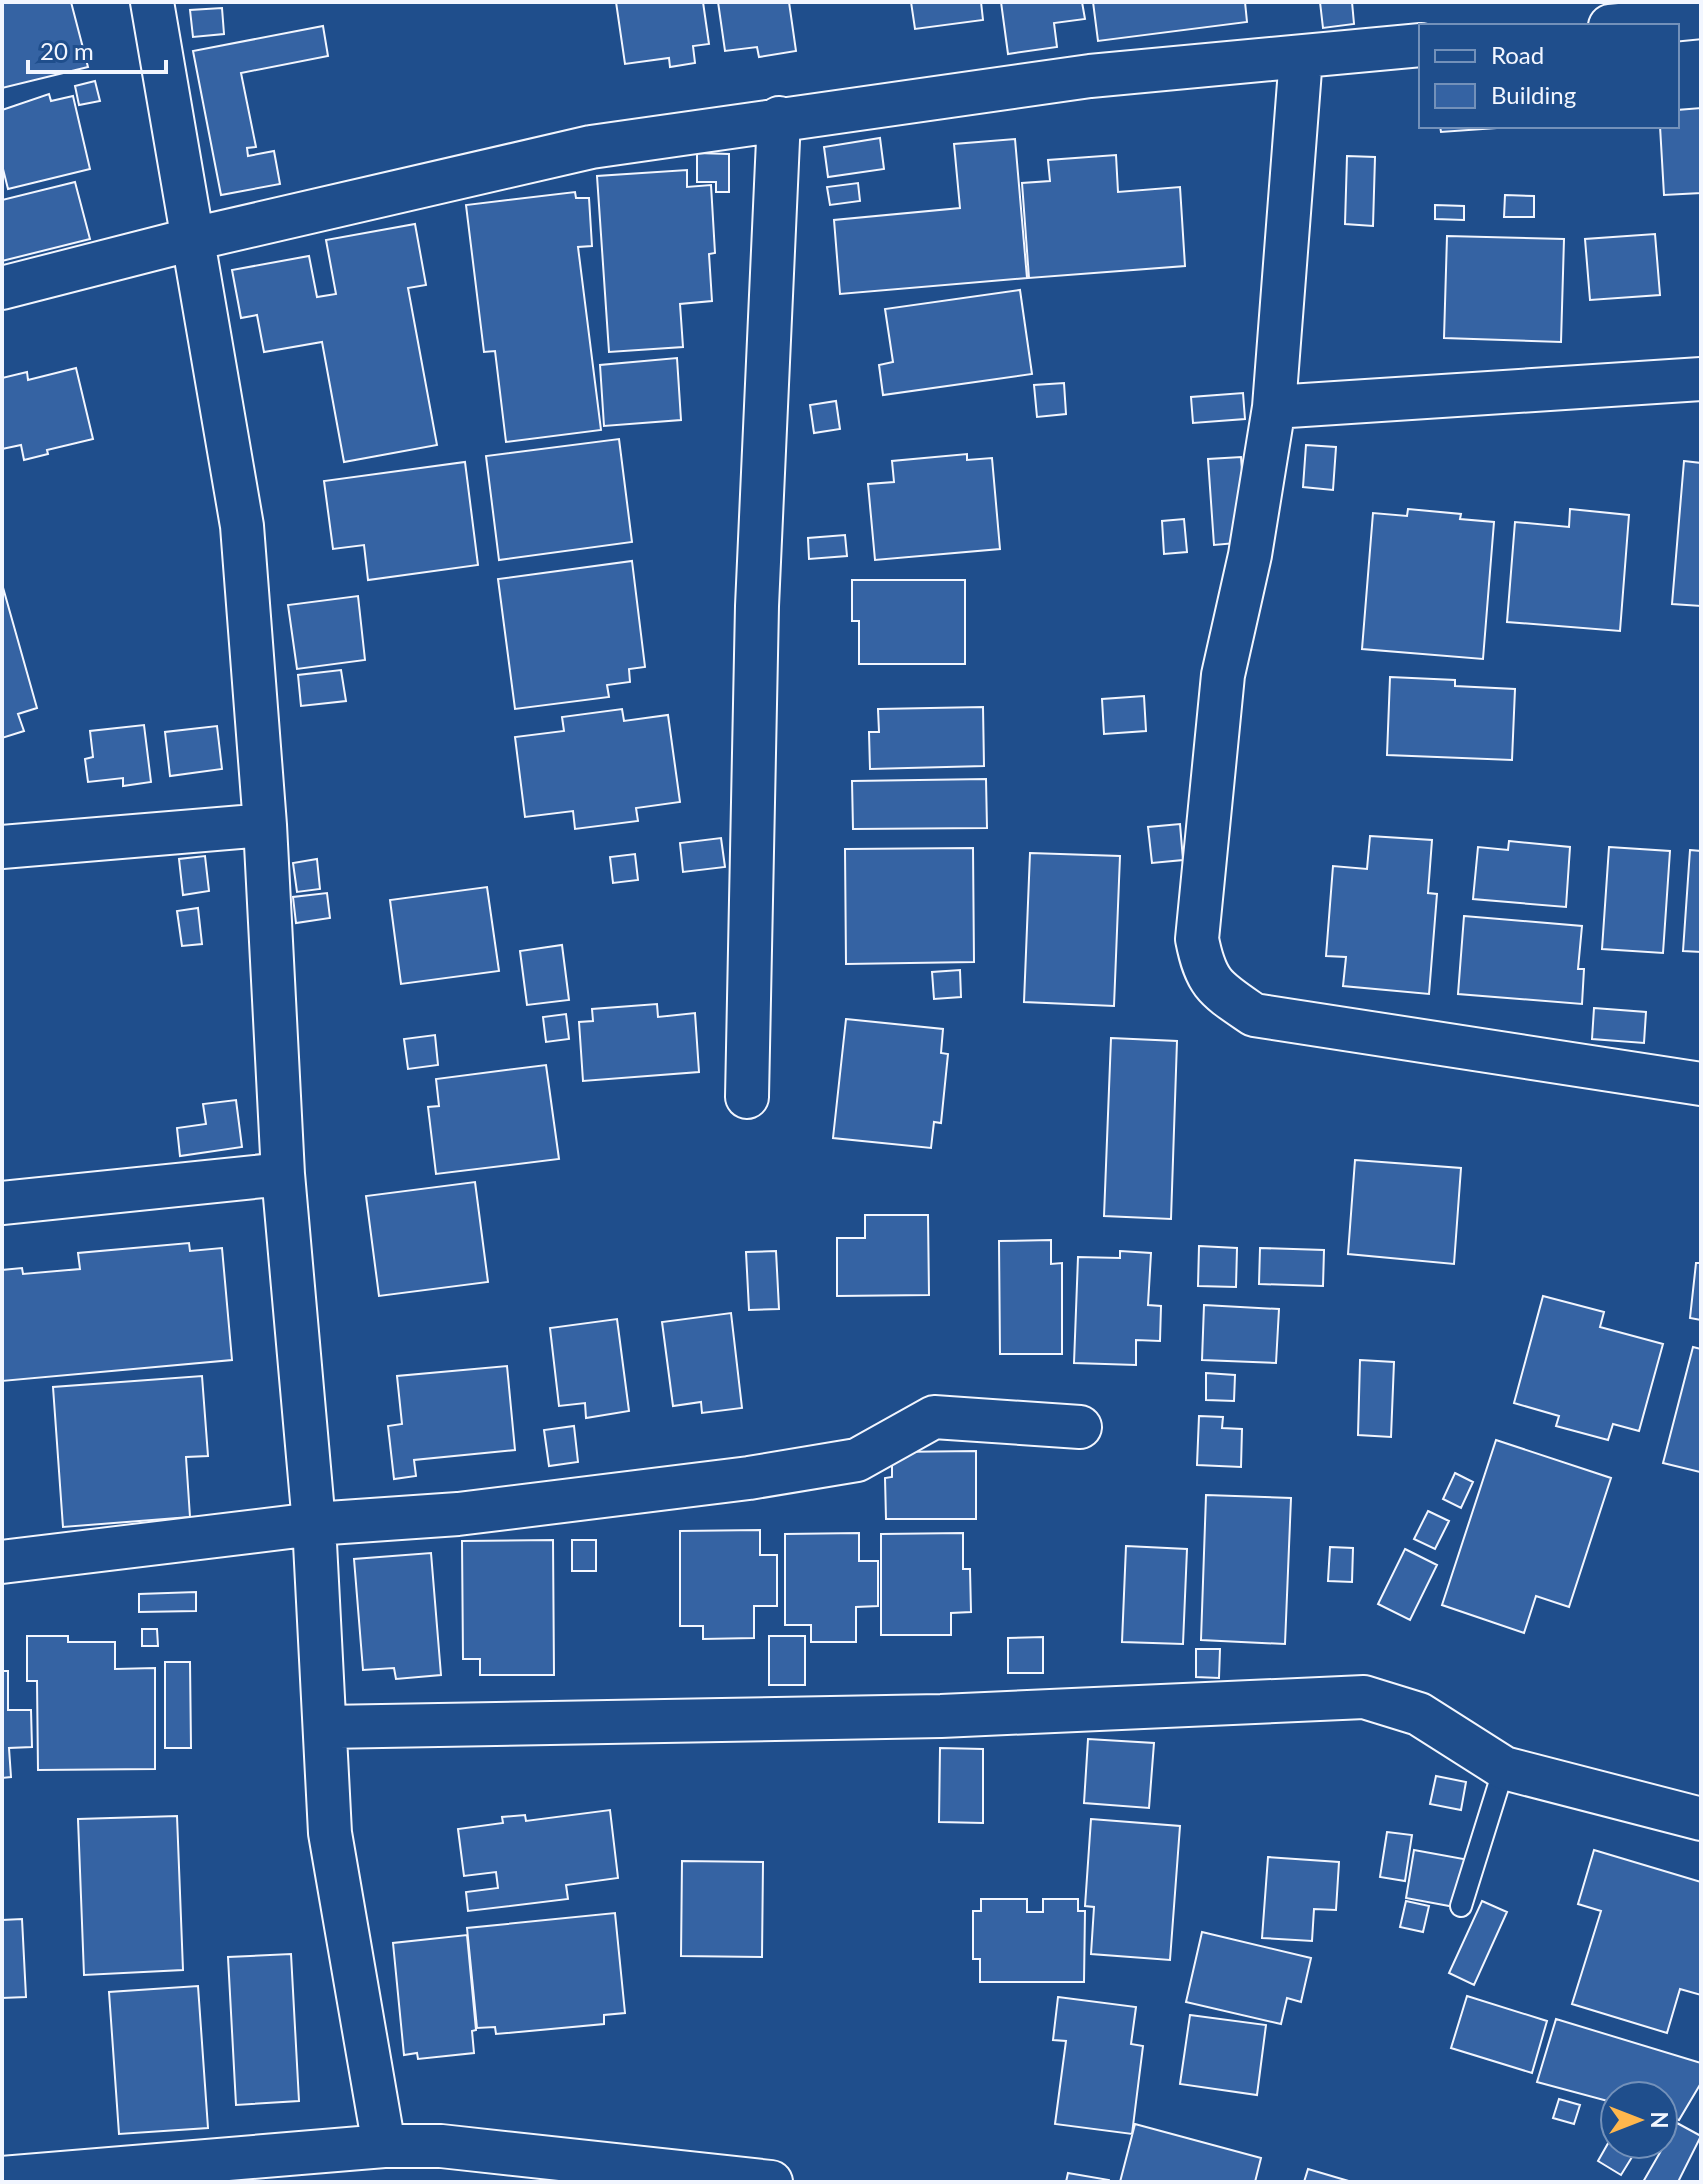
<svg xmlns="http://www.w3.org/2000/svg" width="1703" height="2184" font-family="Lato,sans-serif">
<rect width="100%" height="100%" fill="#1f4e8c"/>
<path fill="#3563a3" stroke="#f2f6ff" stroke-width="2" d="M 2,2 L 71,2 L 88,67 L 2,88 Z
M 616,2 L 703,2 L 709,44 L 693,46 L 695,63 L 670,67 L 669,58 L 625,64 Z
M 718,2 L 789,2 L 796,51 L 759,57 L 757,47 L 725,51 Z
M 911,2 L 981,2 L 983,20 L 915,29 Z
M 1001,2 L 1082,2 L 1085,19 L 1054,23 L 1057,47 L 1008,54 Z
M 1093,2 L 1245,2 L 1247,22 L 1098,41 Z
M 1320,2 L 1352,2 L 1354,24 L 1323,28 Z
M 222,8 L 224,34 L 193,37 L 190,10 Z
M 323,26 L 328,56 L 241,73 L 256,147 L 247,148 L 248,156 L 274,151 L 280,184 L 221,195 L 193,51 Z
M 95,81 L 100,101 L 79,105 L 75,86 Z
M 49,94 L 51,101 L 73,96 L 90,169 L 8,189 L 2,165 L 2,110 Z
M 1701,108 L 1701,193 L 1664,195 L 1660,126 L 1677,126 L 1677,110 Z
M 1440,126 L 1496,126 L 1496,128 L 1441,132 Z
M 880,138 L 884,169 L 828,177 L 824,147 Z
M 1015,139 L 1027,278 L 840,294 L 834,220 L 960,208 L 954,144 Z
M 697,153 L 729,154 L 729,192 L 716,192 L 716,182 L 697,182 Z
M 1116,155 L 1118,192 L 1180,187 L 1185,266 L 1029,278 L 1022,183 L 1050,181 L 1048,160 Z
M 1347,156 L 1375,157 L 1373,226 L 1345,224 Z
M 687,170 L 687,187 L 711,185 L 715,253 L 709,254 L 712,301 L 680,304 L 683,347 L 609,352 L 597,176 Z
M 75,182 L 90,239 L 2,261 L 2,200 Z
M 858,183 L 860,201 L 830,205 L 827,187 Z
M 575,192 L 576,198 L 589,198 L 592,246 L 578,247 L 601,430 L 506,442 L 495,351 L 484,352 L 466,205 Z
M 1505,195 L 1534,196 L 1534,217 L 1504,217 Z
M 1435,205 L 1464,206 L 1464,220 L 1435,219 Z
M 415,224 L 426,285 L 408,288 L 437,445 L 344,462 L 322,342 L 264,352 L 257,315 L 241,318 L 232,270 L 309,256 L 317,297 L 336,294 L 326,240 Z
M 1655,234 L 1660,295 L 1590,300 L 1585,239 Z
M 1447,236 L 1564,239 L 1561,342 L 1444,338 Z
M 1020,290 L 1032,374 L 883,395 L 879,365 L 893,362 L 885,309 Z
M 677,358 L 681,420 L 604,426 L 600,365 Z
M 76,368 L 93,439 L 47,450 L 48,454 L 24,460 L 21,445 L 2,449 L 2,378 L 27,372 L 28,380 Z
M 1064,383 L 1066,414 L 1037,417 L 1034,385 Z
M 1243,393 L 1245,419 L 1193,423 L 1191,397 Z
M 836,401 L 840,429 L 814,433 L 810,405 Z
M 619,439 L 632,542 L 499,560 L 486,456 Z
M 1306,445 L 1336,447 L 1333,490 L 1303,487 Z
M 967,454 L 967,460 L 992,458 L 1000,549 L 875,560 L 868,484 L 894,482 L 892,461 Z
M 1241,457 L 1247,542 L 1214,545 L 1208,459 Z
M 1684,461 L 1701,463 L 1701,606 L 1672,604 Z
M 465,462 L 478,565 L 368,580 L 364,545 L 333,549 L 324,481 Z
M 1408,509 L 1461,514 L 1460,519 L 1494,522 L 1483,659 L 1362,649 L 1373,513 L 1407,516 Z
M 1570,509 L 1629,515 L 1620,631 L 1507,622 L 1515,522 L 1569,527 Z
M 1184,519 L 1187,552 L 1164,554 L 1162,521 Z
M 845,535 L 847,556 L 809,559 L 808,538 Z
M 632,561 L 645,667 L 629,669 L 630,682 L 607,685 L 609,697 L 515,709 L 498,579 Z
M 852,580 L 965,580 L 965,664 L 859,664 L 859,621 L 852,621 Z
M 2,584 L 37,708 L 18,714 L 24,731 L 2,738 Z
M 358,596 L 365,660 L 297,669 L 288,605 Z
M 341,670 L 346,701 L 301,706 L 298,675 Z
M 1390,677 L 1455,680 L 1455,686 L 1515,689 L 1512,760 L 1387,755 Z
M 1144,696 L 1146,731 L 1104,734 L 1102,699 Z
M 983,707 L 984,766 L 870,769 L 869,732 L 879,732 L 878,709 Z
M 622,709 L 624,721 L 668,715 L 680,802 L 636,808 L 638,821 L 575,829 L 573,811 L 525,817 L 515,737 L 564,731 L 562,717 Z
M 144,725 L 151,782 L 123,786 L 123,778 L 88,782 L 85,759 L 93,757 L 90,731 Z
M 217,726 L 222,769 L 170,776 L 165,732 Z
M 986,779 L 987,828 L 853,829 L 852,781 Z
M 1180,824 L 1183,860 L 1152,863 L 1148,827 Z
M 1370,836 L 1432,840 L 1428,893 L 1437,894 L 1429,994 L 1343,986 L 1346,957 L 1326,956 L 1333,866 L 1367,869 Z
M 721,838 L 725,867 L 683,872 L 680,843 Z
M 1509,841 L 1570,847 L 1566,907 L 1473,899 L 1478,847 L 1508,850 Z
M 1609,847 L 1670,851 L 1663,953 L 1602,949 Z
M 973,848 L 974,962 L 846,964 L 845,849 Z
M 1690,850 L 1701,851 L 1701,952 L 1683,951 Z
M 1030,853 L 1120,856 L 1114,1006 L 1024,1002 Z
M 635,854 L 638,880 L 613,883 L 610,857 Z
M 205,856 L 209,891 L 183,895 L 179,859 Z
M 317,859 L 320,889 L 297,892 L 293,863 Z
M 487,887 L 499,971 L 401,984 L 390,900 Z
M 327,893 L 330,918 L 296,923 L 293,897 Z
M 198,908 L 202,944 L 182,946 L 177,911 Z
M 1464,916 L 1582,926 L 1578,969 L 1584,969 L 1582,1004 L 1458,994 Z
M 562,945 L 569,1000 L 527,1005 L 520,951 Z
M 960,970 L 961,997 L 934,999 L 932,972 Z
M 657,1004 L 658,1017 L 695,1013 L 699,1072 L 583,1081 L 579,1022 L 593,1021 L 592,1009 Z
M 1594,1008 L 1646,1012 L 1644,1043 L 1592,1039 Z
M 566,1014 L 569,1039 L 546,1042 L 543,1017 Z
M 846,1019 L 943,1029 L 941,1053 L 948,1054 L 941,1123 L 934,1122 L 931,1148 L 833,1138 Z
M 435,1035 L 438,1065 L 408,1069 L 404,1039 Z
M 1111,1038 L 1177,1041 L 1171,1219 L 1104,1216 Z
M 546,1065 L 559,1159 L 436,1174 L 428,1107 L 439,1106 L 436,1079 Z
M 236,1100 L 242,1147 L 180,1156 L 177,1128 L 206,1124 L 203,1104 Z
M 1355,1160 L 1461,1168 L 1454,1264 L 1348,1254 Z
M 475,1182 L 488,1282 L 379,1296 L 366,1196 Z
M 865,1215 L 928,1215 L 929,1295 L 837,1296 L 837,1238 L 865,1238 Z
M 1051,1240 L 1051,1264 L 1062,1263 L 1062,1354 L 1000,1354 L 999,1241 Z
M 189,1243 L 190,1251 L 222,1248 L 232,1360 L 2,1381 L 2,1270 L 22,1268 L 23,1274 L 80,1269 L 78,1253 Z
M 1199,1246 L 1237,1248 L 1236,1287 L 1198,1286 Z
M 1260,1248 L 1324,1250 L 1323,1286 L 1259,1284 Z
M 776,1251 L 779,1309 L 749,1310 L 746,1252 Z
M 1120,1251 L 1151,1253 L 1148,1305 L 1161,1306 L 1160,1341 L 1136,1340 L 1136,1365 L 1074,1363 L 1078,1257 L 1120,1258 Z
M 1696,1263 L 1701,1263 L 1701,1320 L 1690,1318 Z
M 1543,1296 L 1604,1312 L 1600,1327 L 1663,1344 L 1639,1431 L 1613,1424 L 1608,1440 L 1556,1426 L 1559,1416 L 1514,1403 Z
M 1204,1305 L 1279,1309 L 1276,1363 L 1202,1360 Z
M 731,1313 L 742,1408 L 702,1413 L 701,1402 L 673,1406 L 662,1322 Z
M 617,1319 L 629,1411 L 586,1418 L 585,1403 L 559,1406 L 550,1328 Z
M 1693,1347 L 1701,1349 L 1700,1472 L 1663,1463 Z
M 1360,1360 L 1394,1362 L 1391,1437 L 1358,1435 Z
M 507,1366 L 515,1450 L 414,1460 L 416,1476 L 394,1479 L 388,1426 L 402,1424 L 397,1376 Z
M 1206,1373 L 1235,1375 L 1234,1401 L 1206,1400 Z
M 202,1376 L 208,1456 L 186,1457 L 190,1517 L 63,1527 L 53,1387 Z
M 1199,1416 L 1223,1417 L 1222,1428 L 1242,1429 L 1241,1467 L 1197,1465 Z
M 574,1426 L 578,1462 L 549,1466 L 544,1430 Z
M 1496,1440 L 1611,1478 L 1569,1607 L 1536,1596 L 1524,1633 L 1442,1605 Z
M 976,1451 L 976,1519 L 886,1519 L 885,1478 L 892,1477 L 892,1452 Z
M 1455,1473 L 1473,1482 L 1461,1508 L 1443,1499 Z
M 1206,1495 L 1291,1498 L 1285,1644 L 1201,1640 Z
M 1428,1511 L 1449,1521 L 1435,1549 L 1414,1539 Z
M 760,1530 L 760,1555 L 777,1555 L 777,1606 L 754,1606 L 754,1638 L 703,1639 L 703,1626 L 680,1626 L 680,1531 Z
M 859,1533 L 859,1561 L 878,1561 L 878,1606 L 856,1607 L 856,1642 L 811,1642 L 811,1625 L 785,1625 L 785,1534 Z
M 963,1533 L 963,1569 L 970,1569 L 971,1612 L 951,1613 L 951,1635 L 881,1635 L 881,1534 Z
M 553,1540 L 554,1675 L 480,1675 L 480,1659 L 463,1659 L 462,1541 Z
M 572,1540 L 596,1540 L 596,1571 L 572,1571 Z
M 1126,1546 L 1187,1549 L 1183,1644 L 1122,1642 Z
M 1330,1547 L 1353,1548 L 1352,1582 L 1328,1581 Z
M 1405,1549 L 1437,1565 L 1410,1620 L 1378,1604 Z
M 431,1553 L 441,1675 L 396,1679 L 394,1668 L 363,1670 L 354,1559 Z
M 196,1592 L 196,1611 L 139,1612 L 139,1594 Z
M 142,1629 L 157,1629 L 158,1646 L 142,1646 Z
M 27,1636 L 68,1636 L 68,1642 L 115,1642 L 115,1669 L 155,1668 L 155,1769 L 38,1770 L 37,1681 L 27,1681 Z
M 769,1636 L 805,1636 L 805,1685 L 769,1685 Z
M 1043,1637 L 1043,1673 L 1008,1673 L 1008,1638 Z
M 1196,1649 L 1220,1649 L 1219,1678 L 1196,1677 Z
M 165,1662 L 190,1662 L 191,1748 L 165,1748 Z
M 2,1671 L 8,1671 L 8,1710 L 31,1710 L 32,1747 L 9,1748 L 11,1777 L 2,1778 Z
M 1088,1739 L 1154,1743 L 1149,1808 L 1084,1803 Z
M 940,1748 L 983,1749 L 983,1823 L 939,1822 Z
M 1436,1776 L 1466,1782 L 1461,1810 L 1430,1804 Z
M 610,1810 L 618,1878 L 566,1885 L 568,1899 L 468,1911 L 466,1892 L 498,1888 L 496,1872 L 464,1876 L 458,1829 L 503,1823 L 502,1817 L 525,1815 L 526,1821 Z
M 177,1816 L 183,1970 L 84,1975 L 78,1819 Z
M 1091,1819 L 1180,1826 L 1170,1960 L 1091,1954 L 1094,1907 L 1085,1906 Z
M 1387,1832 L 1412,1835 L 1405,1881 L 1380,1877 Z
M 1414,1850 L 1469,1860 L 1460,1908 L 1406,1898 Z
M 1594,1850 L 1701,1882 L 1701,1995 L 1680,1989 L 1667,2033 L 1572,2004 L 1601,1911 L 1578,1904 Z
M 1268,1857 L 1339,1862 L 1336,1910 L 1314,1909 L 1312,1941 L 1262,1938 Z
M 682,1861 L 763,1862 L 762,1957 L 681,1956 Z
M 981,1899 L 1027,1899 L 1027,1912 L 1043,1912 L 1043,1899 L 1078,1899 L 1078,1911 L 1085,1911 L 1084,1982 L 980,1982 L 980,1959 L 973,1959 L 973,1911 L 981,1911 Z
M 1406,1901 L 1429,1906 L 1423,1932 L 1400,1927 Z
M 1482,1901 L 1507,1912 L 1474,1985 L 1449,1973 Z
M 615,1913 L 625,2013 L 604,2015 L 604,2024 L 496,2034 L 495,2027 L 477,2028 L 467,1928 Z
M 22,1919 L 26,1997 L 2,1998 L 2,1920 Z
M 1202,1932 L 1311,1958 L 1301,2002 L 1287,1998 L 1281,2024 L 1186,2002 Z
M 467,1935 L 476,2030 L 472,2031 L 474,2053 L 418,2059 L 417,2053 L 404,2055 L 393,1943 Z
M 291,1954 L 299,2101 L 236,2105 L 228,1957 Z
M 198,1986 L 208,2128 L 119,2134 L 109,1992 Z
M 1467,1996 L 1547,2021 L 1532,2073 L 1451,2048 Z
M 1058,1997 L 1136,2007 L 1131,2044 L 1143,2046 L 1132,2134 L 1055,2124 L 1066,2041 L 1053,2040 Z
M 1190,2015 L 1266,2025 L 1257,2095 L 1180,2084 Z
M 1556,2019 L 1701,2063 L 1701,2083 L 1679,2120 L 1663,2116 L 1663,2096 L 1615,2096 L 1615,2103 L 1537,2082 Z
M 1559,2099 L 1580,2105 L 1574,2124 L 1553,2118 Z
M 1677,2123 L 1701,2136 L 1678,2182 L 1643,2182 Z
M 1135,2124 L 1261,2158 L 1255,2182 L 1120,2182 Z
M 1615,2131 L 1615,2144 L 1640,2144 L 1621,2175 L 1598,2161 Z
M 1308,2169 L 1352,2182 L 1304,2182 Z
M 1068,2173 L 1109,2180 L 1109,2182 L 1066,2182 Z"/>
<g fill="none" stroke-linecap="round" stroke-linejoin="round">
<defs>
<path id="lane" d="M 1461,1906 L 1504,1768"/>
<path id="street" d="M 152,2 L 242,526 L 265,825 L 283,1174 L 314,1524 L 330,1833 L 384,2146
M 1610,26 L 1701,17
M 1301,57 L 1274,407 L 1250,555 L 1223,675 L 1197,939 C 1206,985 1216,989 1254,1015 L 1701,1084
M 2,288 L 193,239 L 591,147 L 1090,76 L 1421,45
M 1274,407 L 1701,379
M 2,847 L 265,825
M 747,1097 L 757,606 L 779,118
M 2,1203 L 283,1174
M 2,1562 L 314,1524 L 458,1514 L 749,1478 L 857,1460 L 934,1417 L 1080,1427
M 325,1727 L 941,1716 L 1364,1697 L 1419,1714 L 1504,1768 L 1701,1819
M 2,2178 L 384,2146 L 441,2146 L 771,2182"/>
</defs>
<use href="#lane" stroke="#f2f6ff" stroke-width="24"/>
<use href="#street" stroke="#f2f6ff" stroke-width="46"/>
<use href="#lane" stroke="#1f4e8c" stroke-width="20"/>
<use href="#street" stroke="#1f4e8c" stroke-width="42"/>
</g>
<rect width="1703" height="2184" fill="none" stroke="#f2f6ff" stroke-width="8"/>
<rect x="1419" y="24" width="260" height="104" fill="#1f4e8c" stroke="#7391ba" stroke-width="2"/>
<rect x="1435" y="50" width="40" height="12" fill="#1f4e8c" stroke="#7391ba" stroke-width="2"/>
<text x="1491" y="64" font-size="24" fill="#f2f6ff">Road</text>
<rect x="1435" y="84" width="40" height="24" fill="#3563a3" stroke="#7391ba" stroke-width="2"/>
<text x="1491" y="104" font-size="24" fill="#f2f6ff">Building</text>
<g transform="translate(1639 2120) rotate(90)"><circle r="38" fill="#1f4e8c" stroke="#7391ba" stroke-width="2"/>
<path d="M0-6L14 30L0 20L-14 30Z" fill="#ffb74d"/>
<text y="-12" font-size="22" font-weight="bold" text-anchor="middle" fill="#f2f6ff">N</text>
</g>
<path d="M28 60v12h138v-12" fill="none" stroke="#f2f6ff" stroke-width="4"/>
<text x="40" y="60" font-size="24" fill="#f2f6ff" stroke="#1f4e8c" stroke-width="6" paint-order="stroke">20 m</text>
</svg>
